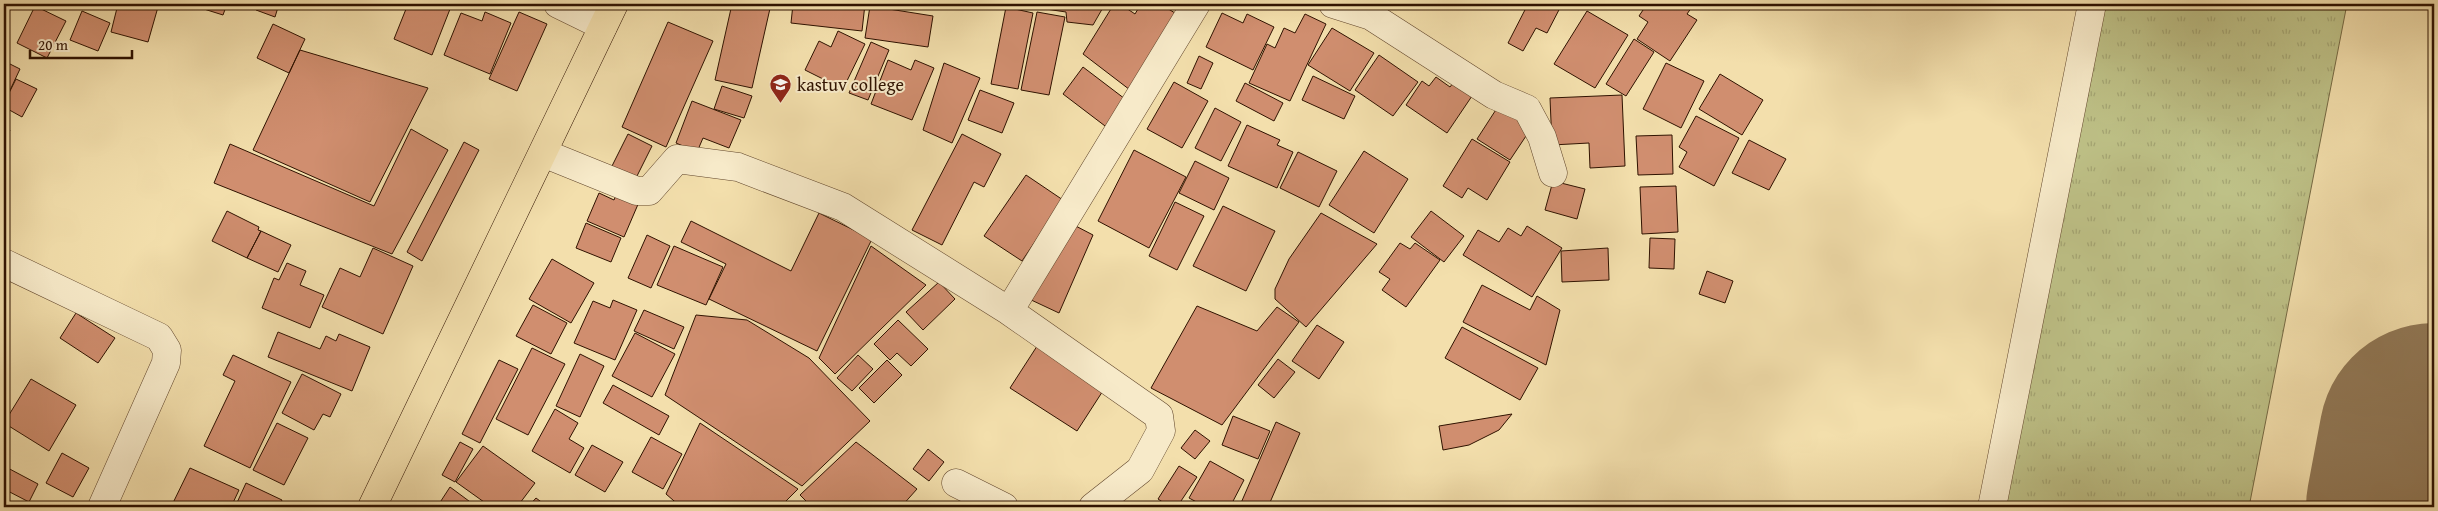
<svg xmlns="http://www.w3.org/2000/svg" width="2438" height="511" font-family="'Gentium Book Plus',serif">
<defs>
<pattern id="grass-tufts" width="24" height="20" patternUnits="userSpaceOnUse" patternTransform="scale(1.25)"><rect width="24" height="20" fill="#bec187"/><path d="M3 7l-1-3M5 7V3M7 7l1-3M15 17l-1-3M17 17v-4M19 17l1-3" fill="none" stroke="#a4a573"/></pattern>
</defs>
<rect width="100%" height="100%" fill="#f3dfac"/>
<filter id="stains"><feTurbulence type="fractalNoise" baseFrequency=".004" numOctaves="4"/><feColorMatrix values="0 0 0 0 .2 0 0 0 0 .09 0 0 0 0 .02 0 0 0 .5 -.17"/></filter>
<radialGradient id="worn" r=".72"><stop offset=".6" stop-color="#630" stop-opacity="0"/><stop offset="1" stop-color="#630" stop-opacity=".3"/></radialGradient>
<path fill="url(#grass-tufts)" stroke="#766a44" d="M 2101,4 L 2347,4 L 2249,507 L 2003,507 Z"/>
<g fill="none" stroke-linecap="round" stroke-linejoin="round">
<path stroke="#917856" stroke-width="230" d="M 2421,507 L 2434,438"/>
</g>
<path fill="#d08e6f" stroke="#2f1200" d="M 118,4 L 145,4 L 158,7 L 148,42 L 111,32 Z
M 188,4 L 227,4 L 223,15 Z
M 258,4 L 279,4 L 275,17 L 256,10 Z
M 408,4 L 452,4 L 432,55 L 394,39 Z
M 732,4 L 771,4 L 752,88 L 715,80 Z
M 793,4 L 865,4 L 862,31 L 791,23 Z
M 1012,4 L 1105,4 L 1093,25 L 1067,22 L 1066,12 Z
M 1114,4 L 1120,4 L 1135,14 L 1141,4 L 1162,5 L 1183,18 L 1134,93 L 1083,54 Z
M 1528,4 L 1562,4 L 1547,33 L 1536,28 L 1523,51 L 1508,43 Z
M 1647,4 L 1694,4 L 1687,14 L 1697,20 L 1670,61 L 1637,39 L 1648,22 L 1639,16 Z
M 35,6 L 66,21 L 47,58 L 17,43 Z
M 870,6 L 933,16 L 928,47 L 865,38 Z
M 1006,7 L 1033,13 L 1018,89 L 991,84 Z
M 82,11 L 110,23 L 98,51 L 70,40 Z
M 1587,11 L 1628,35 L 1595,88 L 1554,64 Z
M 485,12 L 511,23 L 490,74 L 444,55 L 461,13 L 482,21 Z
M 519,12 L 547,24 L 517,91 L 489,79 Z
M 1037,12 L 1065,17 L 1049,95 L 1021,90 Z
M 1222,13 L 1243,23 L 1247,14 L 1274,27 L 1253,70 L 1206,47 Z
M 1305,14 L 1326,24 L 1290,101 L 1249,83 L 1267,44 L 1275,48 L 1284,28 L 1295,33 Z
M 668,22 L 713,41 L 666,147 L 622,127 Z
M 273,24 L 305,39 L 289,73 L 257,58 Z
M 1332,28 L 1374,53 L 1350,91 L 1308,65 Z
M 838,31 L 865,44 L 843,89 L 805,70 L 819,41 L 831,47 Z
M 1634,39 L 1654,52 L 1626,96 L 1606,84 Z
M 871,42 L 889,50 L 868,100 L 849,93 Z
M 300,50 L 428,88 L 370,202 L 253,150 Z
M 1379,55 L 1418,82 L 1393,116 L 1355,90 Z
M 1199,56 L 1213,63 L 1201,89 L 1187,83 Z
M 888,60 L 911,70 L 915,60 L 934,68 L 912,120 L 871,104 Z
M 4,61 L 20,69 L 4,103 Z
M 944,63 L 980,78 L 952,143 L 923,130 Z
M 1666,63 L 1704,81 L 1681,128 L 1643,109 Z
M 1083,67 L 1129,102 L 1109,129 L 1063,94 Z
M 1720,74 L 1763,100 L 1742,135 L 1699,109 Z
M 1313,76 L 1355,96 L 1344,119 L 1302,100 Z
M 1436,77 L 1450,87 L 1453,83 L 1472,96 L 1447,133 L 1406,105 L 1422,81 L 1429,86 Z
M 16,79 L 37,89 L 22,117 L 4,107 L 4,103 Z
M 1174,82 L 1208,101 L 1182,148 L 1147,129 Z
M 1245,83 L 1283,103 L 1274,121 L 1236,101 Z
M 722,86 L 752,96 L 744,118 L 714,109 Z
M 980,90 L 1014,103 L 1002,133 L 968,120 Z
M 1622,95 L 1625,166 L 1590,168 L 1589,143 L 1552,145 L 1550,98 Z
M 692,101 L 741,120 L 729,148 L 703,138 L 697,152 L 676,143 Z
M 1499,105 L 1532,127 L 1510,160 L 1477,139 Z
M 1215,108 L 1241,122 L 1221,161 L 1195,148 Z
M 1696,116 L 1739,138 L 1714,186 L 1679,167 L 1687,152 L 1679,147 Z
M 1247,125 L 1280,140 L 1277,145 L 1293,152 L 1277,188 L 1228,166 Z
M 4,127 L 10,130 L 4,141 Z
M 411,129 L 448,150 L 392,254 L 214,183 L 230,144 L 374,206 Z
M 628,134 L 652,146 L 635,180 L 611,168 Z
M 962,134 L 1001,154 L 984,187 L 974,182 L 942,245 L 912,230 Z
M 1672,135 L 1673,174 L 1638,175 L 1636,136 Z
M 1472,139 L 1510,162 L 1487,200 L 1468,188 L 1462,198 L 1443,186 Z
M 1749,140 L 1786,159 L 1769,190 L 1732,173 Z
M 464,142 L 479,150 L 422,261 L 407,252 Z
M 1134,150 L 1186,177 L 1149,248 L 1098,221 Z
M 1364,151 L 1408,179 L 1374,233 L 1329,205 Z
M 1298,152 L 1337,171 L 1319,207 L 1280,188 Z
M 1195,161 L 1229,178 L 1214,210 L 1179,193 Z
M 1026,175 L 1063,200 L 1022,261 L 984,236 Z
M 1553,181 L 1585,189 L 1577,219 L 1545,210 Z
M 1676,186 L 1678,232 L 1642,234 L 1640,187 Z
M 599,193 L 614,200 L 617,193 L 639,202 L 624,237 L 587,221 Z
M 1175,202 L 1204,216 L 1177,270 L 1149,256 Z
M 1223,206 L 1275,231 L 1246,291 L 1193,266 Z
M 227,211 L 259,227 L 258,230 L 261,231 L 247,258 L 212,241 Z
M 1431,211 L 1464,236 L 1444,262 L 1411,237 Z
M 819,213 L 872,239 L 817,351 L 709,299 L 726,264 L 681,242 L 691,221 L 791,271 Z
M 1321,213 L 1377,244 L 1306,327 L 1275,299 L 1275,289 L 1289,259 Z
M 586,223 L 621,238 L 611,262 L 576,248 Z
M 1070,223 L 1093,235 L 1059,313 L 1027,298 Z
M 1527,226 L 1562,248 L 1532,297 L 1463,255 L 1478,230 L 1499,242 L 1508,228 L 1521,236 Z
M 261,231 L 291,245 L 278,272 L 247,258 Z
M 647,235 L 670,246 L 651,288 L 628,278 Z
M 1650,238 L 1675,239 L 1674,269 L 1649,268 Z
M 1400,243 L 1410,249 L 1415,243 L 1440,260 L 1406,307 L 1382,290 L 1390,279 L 1379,272 Z
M 674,246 L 723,267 L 706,305 L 657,285 Z
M 871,246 L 926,285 L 835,374 L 819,358 Z
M 373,248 L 413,266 L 383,334 L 322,307 L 340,268 L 360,277 Z
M 1608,248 L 1609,280 L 1562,282 L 1561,251 Z
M 552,259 L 594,283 L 571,323 L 529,299 Z
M 287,263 L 306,271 L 300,285 L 324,295 L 310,328 L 262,308 L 274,278 L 279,280 Z
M 1707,271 L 1733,281 L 1725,303 L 1699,294 Z
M 939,282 L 955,299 L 923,330 L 906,312 Z
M 1482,285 L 1530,310 L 1537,296 L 1560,310 L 1546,365 L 1463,322 Z
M 613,300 L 637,310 L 615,360 L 574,343 L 593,301 L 610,308 Z
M 533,305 L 567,323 L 551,354 L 516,336 Z
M 1197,306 L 1257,331 L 1277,307 L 1299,322 L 1222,425 L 1151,388 Z
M 644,310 L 684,327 L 674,349 L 634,331 Z
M 76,313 L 115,338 L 98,363 L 60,338 Z
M 696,315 L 747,320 L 809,358 L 870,421 L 802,486 L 665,395 Z
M 898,320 L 928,349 L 911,366 L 897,353 L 890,360 L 874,344 Z
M 1317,325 L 1344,342 L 1319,379 L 1292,361 Z
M 1462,327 L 1538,368 L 1520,400 L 1445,358 Z
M 278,332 L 320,349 L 326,336 L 336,341 L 339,334 L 370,347 L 352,391 L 268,357 Z
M 635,333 L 675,354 L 652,397 L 612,376 Z
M 1041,340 L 1108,383 L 1077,431 L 1010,388 Z
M 532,348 L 565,364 L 528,435 L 496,419 Z
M 580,354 L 604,366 L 580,417 L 556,406 Z
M 233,355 L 291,382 L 250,468 L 204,446 L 235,381 L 223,375 Z
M 858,355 L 873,369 L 852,391 L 837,378 Z
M 1278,359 L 1295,372 L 1274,398 L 1258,385 Z
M 499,360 L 518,369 L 480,443 L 462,434 Z
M 887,360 L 902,375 L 874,403 L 859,388 Z
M 302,374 L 341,394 L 330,417 L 323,414 L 314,430 L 282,413 Z
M 31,379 L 76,405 L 49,451 L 4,423 Z
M 613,385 L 669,416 L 659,435 L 603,403 Z
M 555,409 L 578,423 L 569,439 L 584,448 L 570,473 L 532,451 Z
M 1512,414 L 1499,430 L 1469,445 L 1443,450 L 1439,426 Z
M 1233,416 L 1270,431 L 1258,459 L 1222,445 Z
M 1276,422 L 1300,433 L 1268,507 L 1251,507 L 1241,503 Z
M 277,423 L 308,438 L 284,485 L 253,470 Z
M 700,423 L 798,489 L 780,507 L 681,507 L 666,494 Z
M 1195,430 L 1210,441 L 1195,459 L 1181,448 Z
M 651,437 L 682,454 L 663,489 L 632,472 Z
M 460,442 L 473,449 L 455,482 L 442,475 Z
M 856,442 L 917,489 L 901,507 L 812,507 L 800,495 Z
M 592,445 L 623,462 L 605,492 L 575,475 Z
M 483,446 L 535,483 L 517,507 L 491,507 L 456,482 Z
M 928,449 L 944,462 L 929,481 L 913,469 Z
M 62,453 L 89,468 L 73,497 L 46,483 Z
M 1210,461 L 1244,480 L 1230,507 L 1206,507 L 1189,498 Z
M 4,466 L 38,484 L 29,502 L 4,489 Z
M 1179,466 L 1197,477 L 1177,507 L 1170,507 L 1158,499 Z
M 190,468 L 239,490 L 231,507 L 171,507 Z
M 246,483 L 282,500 L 279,507 L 235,507 Z
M 450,487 L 477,507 L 437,507 Z
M 536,498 L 548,507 L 528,507 Z"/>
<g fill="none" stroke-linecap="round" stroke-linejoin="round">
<defs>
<path id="minor" d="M 558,4 L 603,26
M 1333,4 L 1371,16 L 1494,95 L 1527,109 L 1542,137 L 1553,173
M 543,153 L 637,191 L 649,191 L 677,159 L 738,167 L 843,207 L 1009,311 L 1159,416 L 1161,431 L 1140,470 L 1093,507
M 4,263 L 159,337 L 167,350 L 166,363 L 102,507
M 1009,311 L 1196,4
M 956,483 L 1004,507
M 1992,507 L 2092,4"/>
<path id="major" d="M 372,507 L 614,4"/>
</defs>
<use href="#minor" stroke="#60452b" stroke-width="29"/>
<use href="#major" stroke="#2f1200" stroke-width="29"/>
<use href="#minor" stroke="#f7eac9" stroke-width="28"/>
<use href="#major" stroke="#f3dfac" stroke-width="28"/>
</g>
<defs>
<symbol id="university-pin" viewBox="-11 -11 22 30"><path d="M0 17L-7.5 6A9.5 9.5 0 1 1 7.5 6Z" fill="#8f2418" stroke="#f7eac9"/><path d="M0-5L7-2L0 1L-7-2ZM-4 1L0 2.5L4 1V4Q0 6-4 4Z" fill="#fff"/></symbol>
</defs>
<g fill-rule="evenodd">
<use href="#university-pin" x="768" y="72" width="25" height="34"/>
</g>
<g text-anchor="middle" stroke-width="4" stroke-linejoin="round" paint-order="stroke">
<g font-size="18" fill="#2f1200" stroke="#f7eac9" text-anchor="start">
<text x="797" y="91">kastuv college</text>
</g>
</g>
<rect width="2438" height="511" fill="none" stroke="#f3dfac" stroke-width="20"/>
<rect x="5" y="5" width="2428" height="501" fill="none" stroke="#2f1200" stroke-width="2.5"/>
<rect x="10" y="10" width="2418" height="491" fill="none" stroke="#2f1200"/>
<path d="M30 50v8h102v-8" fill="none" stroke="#2f1200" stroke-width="2.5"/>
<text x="38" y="50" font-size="15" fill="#2f1200" stroke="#f7eac9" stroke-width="4" paint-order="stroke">20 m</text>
<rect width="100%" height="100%" filter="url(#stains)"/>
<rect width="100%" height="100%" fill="url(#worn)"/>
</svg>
